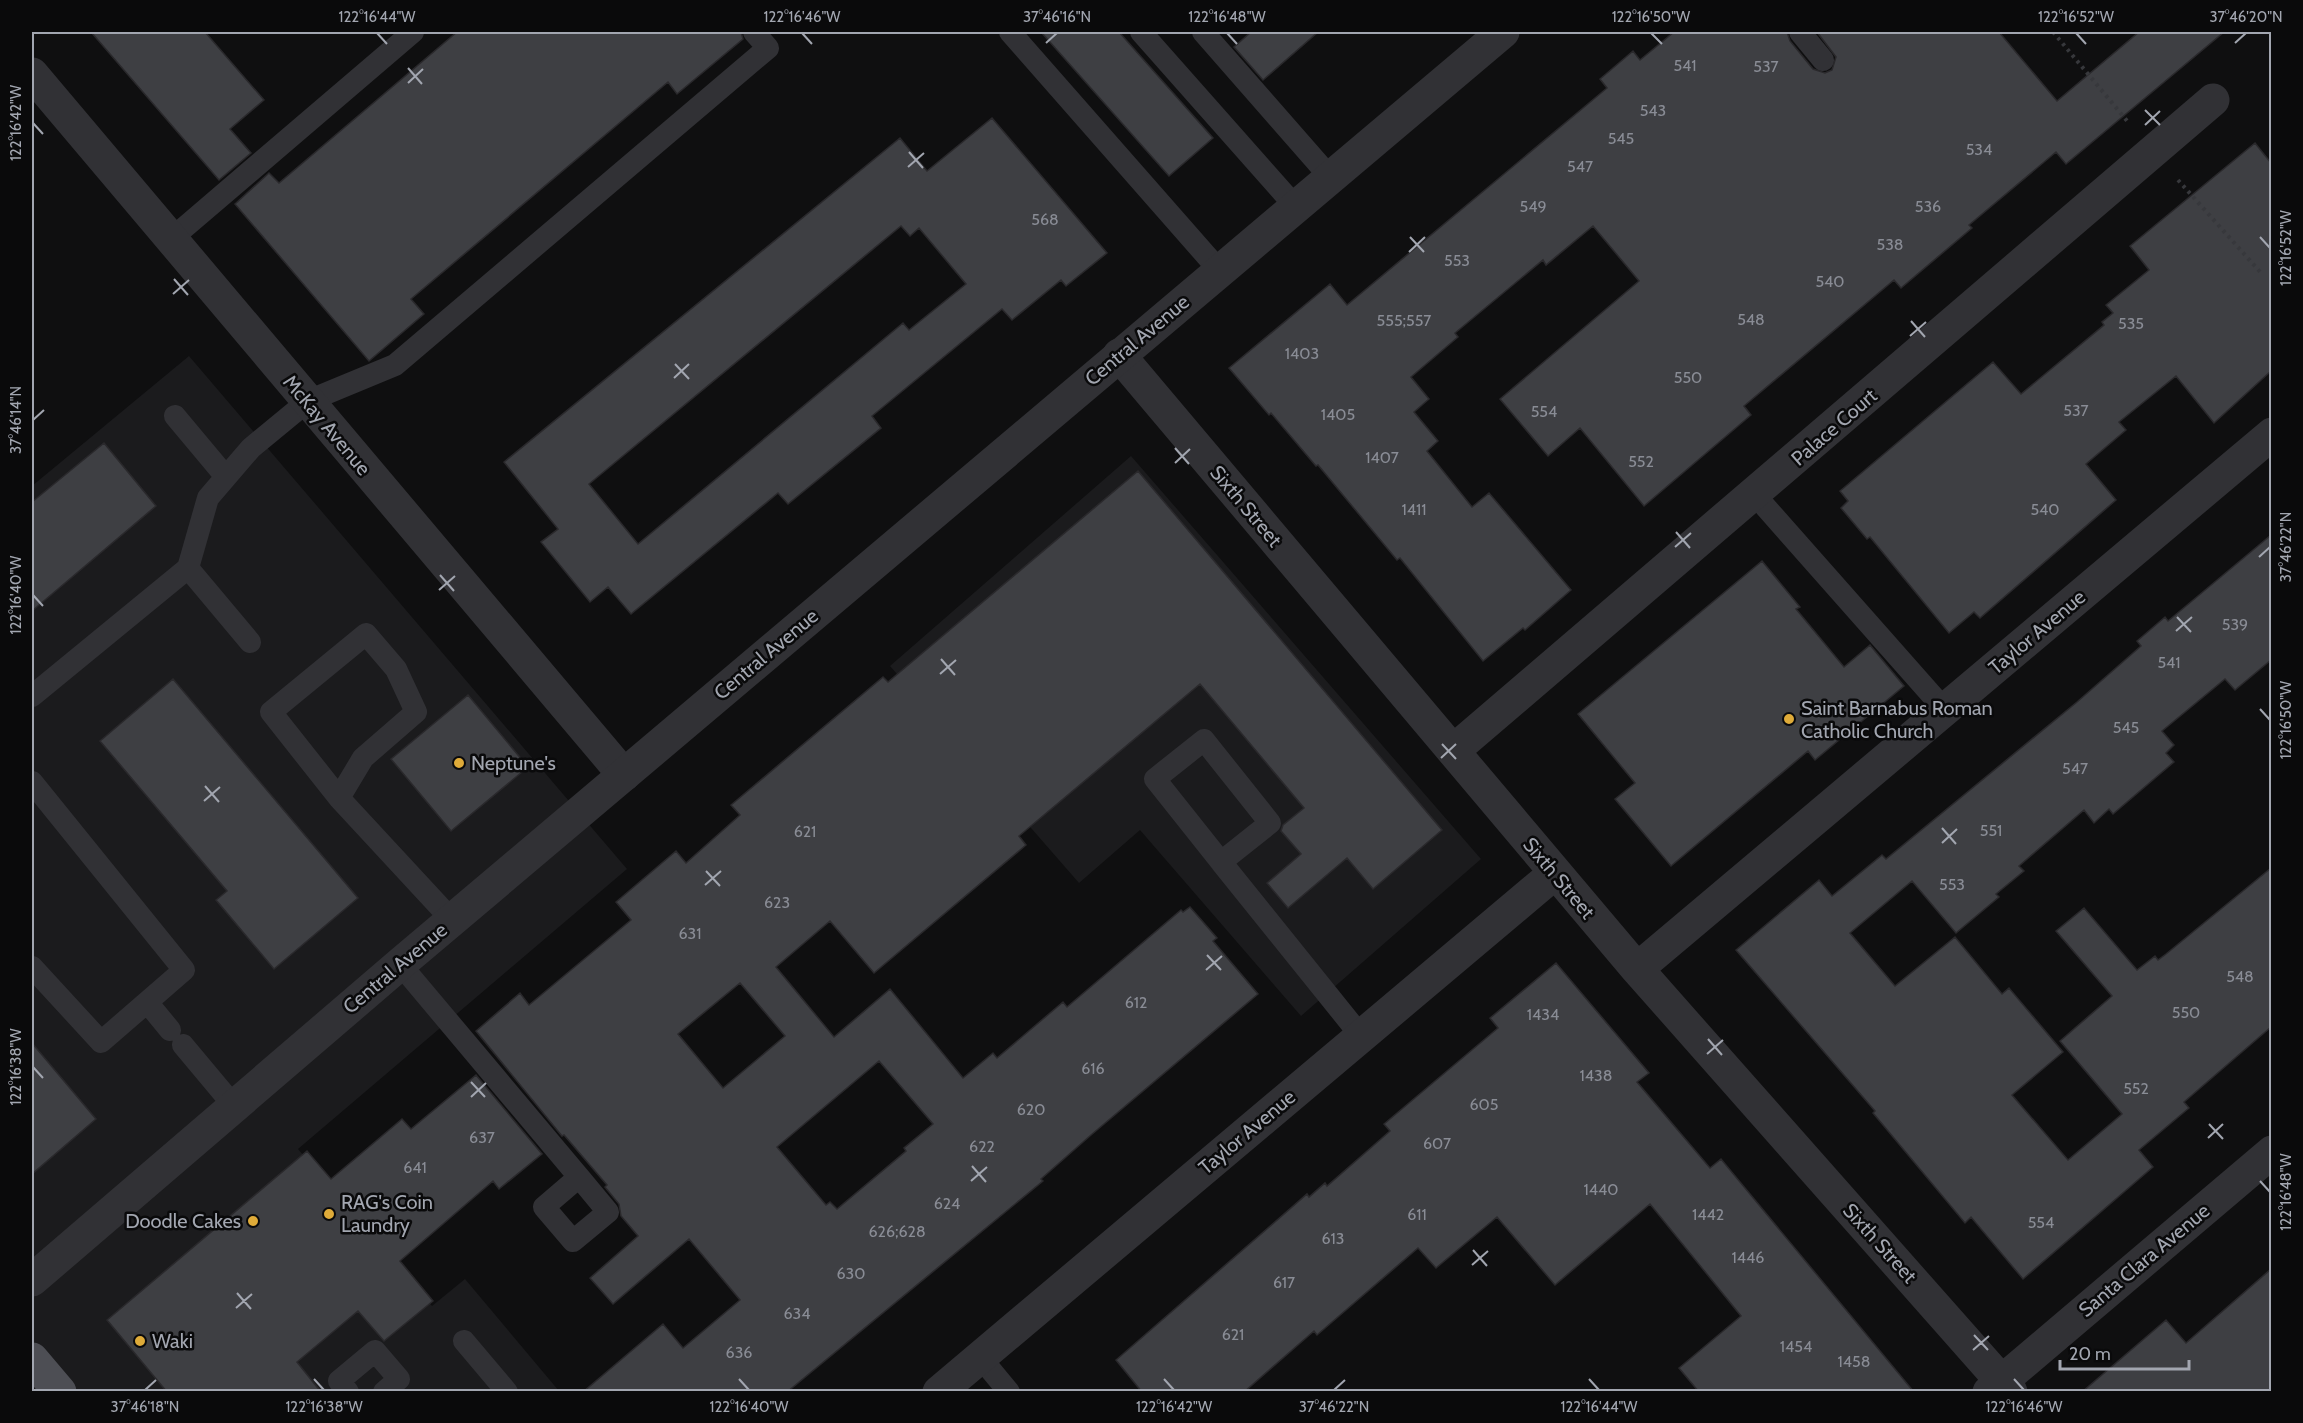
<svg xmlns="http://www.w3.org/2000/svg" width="2303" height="1423" font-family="Cabin,sans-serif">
<rect width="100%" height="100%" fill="#0f0f10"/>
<path fill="#1b1b1d" d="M 189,356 L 627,869 L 298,1149 L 432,1306 L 465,1279 L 559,1391 L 32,1392 L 32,486 Z
M 1131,456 L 1481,859 L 1301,1016 L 1140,830 L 1079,883 L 890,666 Z"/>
<path fill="#3e3f43" stroke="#2a292c" stroke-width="1.5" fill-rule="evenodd" d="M 91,32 L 205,32 L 264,100 L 230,129 L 251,153 L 219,180 Z
M 457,32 L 741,32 L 743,39 L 677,94 L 668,82 L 411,299 L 424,314 L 369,361 L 235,204 L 269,173 L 279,183 Z
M 1041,32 L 1119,32 L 1213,138 L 1169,176 Z
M 1251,32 L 1318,32 L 1263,80 L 1234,47 Z
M 1674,32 L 1787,32 L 1790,41 L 1813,69 L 1825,73 L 1832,70 L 1836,57 L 1817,32 L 1999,32 L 2057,101 L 2139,32 L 2224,32 L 2066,164 L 2056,152 L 1969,225 L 1972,228 L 1901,288 L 1894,280 L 1744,406 L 1751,415 L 1644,506 L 1580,428 L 1548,456 L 1500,399 L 1639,281 L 1593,226 L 1546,265 L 1543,260 L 1455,333 L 1458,337 L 1411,377 L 1429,399 L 1414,412 L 1438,441 L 1427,451 L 1472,507 L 1489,493 L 1571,590 L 1525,630 L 1523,628 L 1483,661 L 1400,558 L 1397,560 L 1318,465 L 1316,466 L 1271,413 L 1269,415 L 1229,368 L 1330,284 L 1347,305 L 1607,88 L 1600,79 L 1633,51 L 1640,60 Z
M 992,118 L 1107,253 L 1066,286 L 1061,280 L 1012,320 L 1002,309 L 872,416 L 881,428 L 788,504 L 778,493 L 631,614 L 608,587 L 590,602 L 541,542 L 558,529 L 504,462 L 900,138 L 927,171 ZM 901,226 L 910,236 L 919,228 L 966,284 L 909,330 L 903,323 L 638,544 L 589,484 Z
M 2255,143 L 2271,163 L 2271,371 L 2214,423 L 2176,376 L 2119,422 L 2126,430 L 2086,464 L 2116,500 L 1980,618 L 1974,612 L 1949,633 L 1870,537 L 1867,539 L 1841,508 L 1848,501 L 1840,491 L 1993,362 L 2021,394 L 2104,325 L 2102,322 L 2113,313 L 2106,305 L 2149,270 L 2130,246 Z
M 104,443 L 156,506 L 32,611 L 32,502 Z
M 1138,471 L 1442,830 L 1373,889 L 1347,858 L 1288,908 L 1267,883 L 1301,854 L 1281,831 L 1283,825 L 1304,808 L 1200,684 L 1019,836 L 1026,845 L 874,973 L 830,921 L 776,967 L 834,1037 L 890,989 L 963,1078 L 993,1053 L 997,1058 L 1063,1002 L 1067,1007 L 1181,910 L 1183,912 L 1190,907 L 1217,938 L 1213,941 L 1258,994 L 1091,1135 L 1041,1179 L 1043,1181 L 787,1392 L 583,1392 L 663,1324 L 683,1348 L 740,1300 L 689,1239 L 613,1304 L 590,1278 L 638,1236 L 621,1216 L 619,1204 L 605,1187 L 607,1185 L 564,1135 L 562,1136 L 476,1031 L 520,993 L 529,1005 L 631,920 L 616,902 L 676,851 L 686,863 L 740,815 L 731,805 L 883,677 L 888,682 ZM 740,983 L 785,1036 L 723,1088 L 678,1034 ZM 879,1061 L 933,1124 L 904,1148 L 906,1151 L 837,1209 L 830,1202 L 826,1205 L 777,1147 Z
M 2271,535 L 2271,660 L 2235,690 L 2225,679 L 2162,731 L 2174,745 L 2166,753 L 2174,762 L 2113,814 L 2109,809 L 2094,823 L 2084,810 L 2019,866 L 2024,871 L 1996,894 L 1999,897 L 1956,933 L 1912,881 L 1850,933 L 1895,986 L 1955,937 L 2002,994 L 2009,988 L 2063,1052 L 2012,1095 L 2068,1160 L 2122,1114 L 2060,1041 L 2112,996 L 2056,931 L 2084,908 L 2137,970 L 2155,956 L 2158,960 L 2166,954 L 2271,868 L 2271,1027 L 2184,1102 L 2189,1108 L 2139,1150 L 2153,1167 L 2023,1279 L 1971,1217 L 1965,1223 L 1873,1113 L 1875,1111 L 1736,950 L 1819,880 L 1832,896 L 1882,855 L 1886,859 L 2077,702 L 2141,646 L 2137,641 L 2165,617 L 2168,621 Z
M 1762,561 L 1800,607 L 1796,609 L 1844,667 L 1870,645 L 1904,686 L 1815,760 L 1808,751 L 1671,866 L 1615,799 L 1635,783 L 1578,714 Z
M 173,679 L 358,898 L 274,969 L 216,900 L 227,891 L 100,741 Z
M 468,695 L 528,767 L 451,831 L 391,759 Z
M 1556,963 L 1649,1073 L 1637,1082 L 1710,1168 L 1721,1159 L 1914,1392 L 1699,1392 L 1679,1368 L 1741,1316 L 1650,1204 L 1555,1285 L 1497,1217 L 1436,1268 L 1418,1248 L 1317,1335 L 1314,1331 L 1244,1392 L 1142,1392 L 1116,1360 L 1307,1194 L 1309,1197 L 1325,1183 L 1327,1186 L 1390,1131 L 1384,1124 L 1498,1028 L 1490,1018 Z
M 32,1043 L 96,1119 L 32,1174 Z
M 476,1075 L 542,1154 L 499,1189 L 493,1181 L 400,1261 L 433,1301 L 384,1341 L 358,1311 L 297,1362 L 321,1392 L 167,1392 L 107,1320 L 307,1151 L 331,1179 L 402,1119 L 411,1129 Z
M 2271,1269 L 2271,1392 L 2082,1392 L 2166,1320 L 2186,1343 Z"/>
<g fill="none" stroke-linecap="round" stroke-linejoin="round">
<path stroke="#37383c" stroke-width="4" stroke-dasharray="3 4.5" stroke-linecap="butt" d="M 2053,32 L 2128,122
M 2178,180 L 2262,274"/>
<path stroke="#313135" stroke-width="22" d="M 1010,32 L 1219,270
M 1141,32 L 1295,206
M 1203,32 L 1330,177
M 1800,32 L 1823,60
M 171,239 L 413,32
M 175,416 L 226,477
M 1755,495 L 1945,710
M 188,568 L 250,642
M 32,696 L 188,568 L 208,498 L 251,448 L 308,401 L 395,365 L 768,48 L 754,32
M 32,782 L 184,970 L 101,1042 L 32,967
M 339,798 L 271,712 L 366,634 L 396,669 L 416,712 L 363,758 L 339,798 L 452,920
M 1221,862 L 1155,779 L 1204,740 L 1270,823 L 1221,862 L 1361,1036
M 400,964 L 579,1177 L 544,1207 L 573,1241 L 608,1212 L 579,1177
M 147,1002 L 170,1030
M 183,1045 L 234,1106
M 464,1341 L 507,1392
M 980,1357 L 1009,1392
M 348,1392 L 339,1381 L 375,1351 L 399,1379 L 384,1392"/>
<path stroke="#313135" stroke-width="33" d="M 32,74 L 624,775
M 1119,355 L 1637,969 L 2011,1392
M 1453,751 L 2213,100
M 1637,969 L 2272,434
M 939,1392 L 1555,873
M 1989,1392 L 2272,1152"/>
<path stroke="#313135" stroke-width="33" d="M 32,1280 L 400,964 L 1503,32"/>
<path stroke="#4d4e54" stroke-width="33" d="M 32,1359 L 60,1392"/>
</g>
<path fill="none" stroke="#a2a6b0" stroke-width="2" d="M 377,33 L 387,44M 802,33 L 812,44M 1227,33 L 1237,44M 1651,33 L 1662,44M 2076,33 L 2086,44M 1046,43 L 1057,33M 2235,43 L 2246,33M 408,68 L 422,84M 408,83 L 423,69M 2145,110 L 2160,125M 33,123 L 43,134M 2145,125 L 2160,111M 909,152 L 923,168M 908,167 L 924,153M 1410,237 L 1424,252M 2260,237 L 2270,248M 1409,252 L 1425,237M 174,279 L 188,295M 173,294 L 189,280M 1911,321 L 1925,337M 1910,336 L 1926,322M 675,364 L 689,379M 674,378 L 689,364M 33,420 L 44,410M 1175,448 L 1189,464M 1175,463 L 1190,449M 1676,532 L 1690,548M 1675,547 L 1691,533M 2259,557 L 2270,547M 440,575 L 454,591M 439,590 L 455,576M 33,595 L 43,606M 2177,617 L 2191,632M 2176,631 L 2192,617M 941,659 L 955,675M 940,674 L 956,660M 2260,709 L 2270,720M 1442,744 L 1456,759M 1441,758 L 1456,744M 205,786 L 219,802M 204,801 L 220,787M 1942,828 L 1956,844M 1942,843 L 1957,829M 706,871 L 720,886M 705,885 L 721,871M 1207,955 L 1221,970M 1206,970 L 1222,956M 1708,1039 L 1722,1055M 1707,1054 L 1723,1040M 33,1067 L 43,1078M 471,1082 L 485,1097M 471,1097 L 486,1083M 2209,1124 L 2223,1139M 2208,1138 L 2223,1124M 972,1166 L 986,1182M 971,1181 L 987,1167M 2260,1181 L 2270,1192M 1473,1250 L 1487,1266M 1472,1265 L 1488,1251M 237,1293 L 251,1309M 236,1308 L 252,1294M 1974,1335 L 1988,1350M 1973,1350 L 1989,1336M 314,1379 L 324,1390M 739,1379 L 749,1390M 1164,1379 L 1174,1390M 1589,1379 L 1599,1390M 2014,1379 L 2024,1390M 145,1390 L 156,1380M 1334,1390 L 1345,1380"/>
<g fill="#dfab39" stroke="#0a0a0b" stroke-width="2">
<circle cx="1789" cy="719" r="6"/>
<circle cx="459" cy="763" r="6"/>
<circle cx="329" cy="1214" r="6"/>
<circle cx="253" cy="1221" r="6"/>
<circle cx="140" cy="1341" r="6"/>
</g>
<g text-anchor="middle" stroke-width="5" stroke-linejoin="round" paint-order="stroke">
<g font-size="16" fill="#898c95">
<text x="1685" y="71">541</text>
<text x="1766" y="72">537</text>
<text x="1653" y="116">543</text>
<text x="1621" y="144">545</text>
<text x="1979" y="155">534</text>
<text x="1580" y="172">547</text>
<text x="1533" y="212">549</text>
<text x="1928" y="212">536</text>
<text x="1045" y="225">568</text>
<text x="1890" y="250">538</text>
<text x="1457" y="266">553</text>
<text x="1830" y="287">540</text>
<text x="1751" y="325">548</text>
<text x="1404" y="326">555;557</text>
<text x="2131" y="329">535</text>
<text x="1302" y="359">1403</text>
<text x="1688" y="383">550</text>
<text x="2076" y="416">537</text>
<text x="1544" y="417">554</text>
<text x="1338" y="420">1405</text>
<text x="1382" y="463">1407</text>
<text x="1641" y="467">552</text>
<text x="1414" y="515">1411</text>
<text x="2045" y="515">540</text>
<text x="2235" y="630">539</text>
<text x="2169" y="668">541</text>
<text x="2126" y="733">545</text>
<text x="2075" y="774">547</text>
<text x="1991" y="836">551</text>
<text x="805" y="837">621</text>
<text x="1952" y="890">553</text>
<text x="777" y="908">623</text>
<text x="690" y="939">631</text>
<text x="2240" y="982">548</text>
<text x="1136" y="1008">612</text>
<text x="2186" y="1018">550</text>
<text x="1543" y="1020">1434</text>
<text x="1093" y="1074">616</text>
<text x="1596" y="1081">1438</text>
<text x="2136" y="1094">552</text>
<text x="1484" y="1110">605</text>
<text x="1031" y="1115">620</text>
<text x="482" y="1143">637</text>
<text x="1437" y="1149">607</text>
<text x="982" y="1152">622</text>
<text x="415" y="1173">641</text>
<text x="1601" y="1195">1440</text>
<text x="947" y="1209">624</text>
<text x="1417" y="1220">611</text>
<text x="1708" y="1220">1442</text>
<text x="2041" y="1228">554</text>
<text x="897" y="1237">626;628</text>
<text x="1333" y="1244">613</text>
<text x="1748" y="1263">1446</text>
<text x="851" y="1279">630</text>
<text x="1284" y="1288">617</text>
<text x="797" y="1319">634</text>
<text x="1233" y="1340">621</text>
<text x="1796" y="1352">1454</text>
<text x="739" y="1358">636</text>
<text x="1854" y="1367">1458</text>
</g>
<g font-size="20" fill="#a2a6b0" stroke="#0a0a0b">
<text transform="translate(1137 340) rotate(-40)" y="7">Central Avenue</text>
<text transform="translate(327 425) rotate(50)" y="7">McKay Avenue</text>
<text transform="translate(1834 427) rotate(-41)" y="7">Palace Court</text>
<text transform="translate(1246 506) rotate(50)" y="7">Sixth Street</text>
<text transform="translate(2037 632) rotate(-40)" y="7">Taylor Avenue</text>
<text transform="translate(766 654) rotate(-40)" y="7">Central Avenue</text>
<text transform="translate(1559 878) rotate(50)" y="7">Sixth Street</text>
<text transform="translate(395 968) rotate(-40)" y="7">Central Avenue</text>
<text transform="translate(1247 1132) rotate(-40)" y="7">Taylor Avenue</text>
<text transform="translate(1880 1243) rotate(48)" y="7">Sixth Street</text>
<text transform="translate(2144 1260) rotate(-40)" y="7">Santa Clara Avenue</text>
</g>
<g font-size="20" fill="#a2a6b0" stroke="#0a0a0b" text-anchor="start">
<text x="1801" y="715">Saint Barnabus Roman<tspan x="1801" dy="23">Catholic Church</tspan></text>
<text x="471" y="770">Neptune's</text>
<text x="341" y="1209">RAG's Coin<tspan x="341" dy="23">Laundry</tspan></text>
<text x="241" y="1228" text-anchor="end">Doodle Cakes</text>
<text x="152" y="1348">Waki</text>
</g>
</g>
<rect width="2303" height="1423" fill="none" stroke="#0a0a0b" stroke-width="66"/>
<path d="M2060 1360v9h129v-9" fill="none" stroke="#a2a6b0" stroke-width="3"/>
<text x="2069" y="1360" font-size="18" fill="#a2a6b0" stroke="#0a0a0b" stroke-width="4.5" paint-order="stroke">20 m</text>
<rect x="33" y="33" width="2237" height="1357" fill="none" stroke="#a2a6b0" stroke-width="2"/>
<g font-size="15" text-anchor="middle" fill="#a2a6b0">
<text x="377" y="22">122°16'44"W</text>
<text x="802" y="22">122°16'46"W</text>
<text x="1057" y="22">37°46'16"N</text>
<text x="1227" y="22">122°16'48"W</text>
<text x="1651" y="22">122°16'50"W</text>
<text x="2076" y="22">122°16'52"W</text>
<text x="2246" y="22">37°46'20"N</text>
<text transform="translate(16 123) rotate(-90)" y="5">122°16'42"W</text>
<text transform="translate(2286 248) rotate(-90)" y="5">122°16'52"W</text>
<text transform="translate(16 420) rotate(-90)" y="5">37°46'14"N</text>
<text transform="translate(2286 547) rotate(-90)" y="5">37°46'22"N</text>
<text transform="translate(16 595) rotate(-90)" y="5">122°16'40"W</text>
<text transform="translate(2286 720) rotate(-90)" y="5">122°16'50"W</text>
<text transform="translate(16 1067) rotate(-90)" y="5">122°16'38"W</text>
<text transform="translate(2286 1192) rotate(-90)" y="5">122°16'48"W</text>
<text x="145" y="1412">37°46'18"N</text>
<text x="324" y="1412">122°16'38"W</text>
<text x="749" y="1412">122°16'40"W</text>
<text x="1174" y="1412">122°16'42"W</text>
<text x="1334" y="1412">37°46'22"N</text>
<text x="1599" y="1412">122°16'44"W</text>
<text x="2024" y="1412">122°16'46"W</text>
</g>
</svg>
